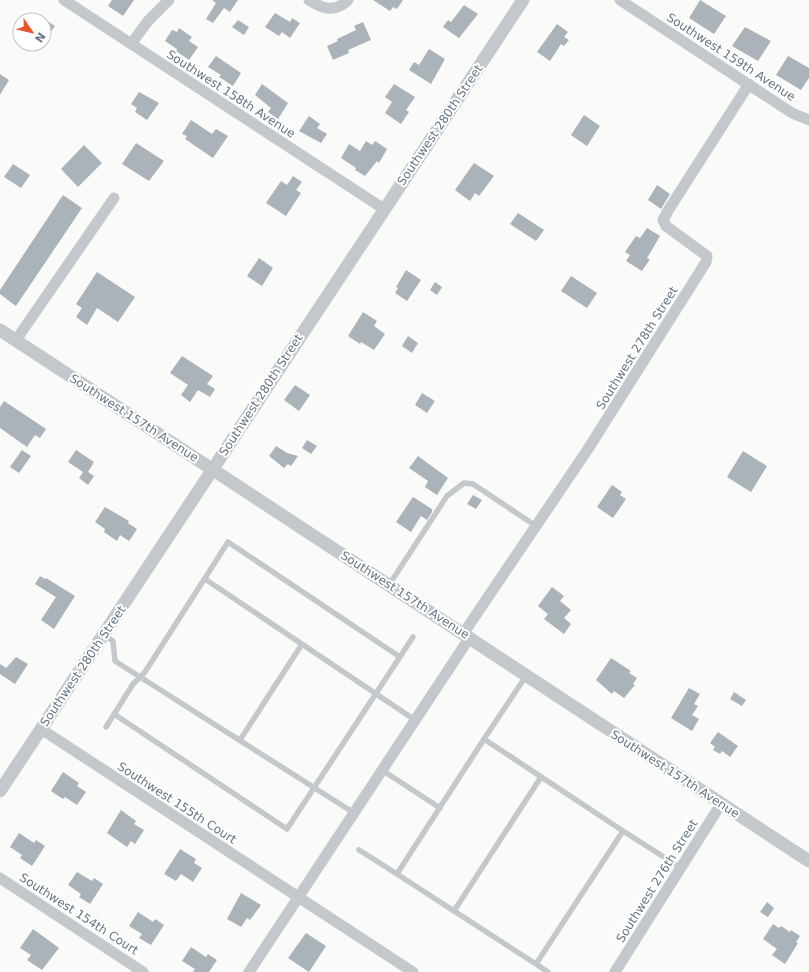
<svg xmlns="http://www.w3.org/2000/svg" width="809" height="972" font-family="'DejaVu Sans',sans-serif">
<rect width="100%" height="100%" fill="#fafaf8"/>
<path fill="#aab3b9" d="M 112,0 L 134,0 L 123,16 L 108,6 Z
M 212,0 L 238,0 L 230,12 L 224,8 L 213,23 L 206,19 L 216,3 Z
M 373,0 L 403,0 L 397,9 L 393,7 L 390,11 Z
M 700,0 L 726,16 L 714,34 L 689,18 Z
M 464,5 L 478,14 L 459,38 L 443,27 L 448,20 L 451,22 Z
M 275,13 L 290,22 L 292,18 L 300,23 L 290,38 L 282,32 L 279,36 L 265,27 Z
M 44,19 L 55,26 L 44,41 Z
M 238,20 L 249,27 L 244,35 L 232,27 Z
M 363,22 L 371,40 L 348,50 L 349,53 L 333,60 L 327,46 L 338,41 L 337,39 L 356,30 L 354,26 Z
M 557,24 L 568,32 L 564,37 L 569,40 L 564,46 L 561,44 L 550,61 L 537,52 Z
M 745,27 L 771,41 L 758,61 L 732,46 Z
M 179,28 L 192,37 L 189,41 L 198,47 L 189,60 L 176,51 L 177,49 L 165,41 L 172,30 L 177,32 Z
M 429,49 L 445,59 L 431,84 L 409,70 L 414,62 L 419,65 Z
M 216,56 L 241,73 L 233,86 L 219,77 L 221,75 L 208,67 Z
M 788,56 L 809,68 L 809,78 L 801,90 L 776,75 Z
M 0,74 L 9,80 L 0,95 Z
M 262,84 L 288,103 L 278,119 L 268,112 L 271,108 L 255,95 Z
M 394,84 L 415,97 L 406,110 L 409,112 L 401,124 L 385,113 L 392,102 L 385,97 Z
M 139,92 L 159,103 L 147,120 L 135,112 L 137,108 L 131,104 Z
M 584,115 L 600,126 L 587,146 L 571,135 Z
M 309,116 L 320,124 L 317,128 L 327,134 L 321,143 L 299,131 Z
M 191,120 L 212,134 L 216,129 L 228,136 L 213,158 L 185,139 L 187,136 L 182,134 Z
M 366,141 L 372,145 L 375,141 L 387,149 L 379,163 L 377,161 L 365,176 L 355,170 L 356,168 L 341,158 L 349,144 L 360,151 Z
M 136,143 L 164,161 L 149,181 L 122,164 Z
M 84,145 L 102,163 L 78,187 L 61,169 Z
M 474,163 L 494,176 L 479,196 L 475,193 L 470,201 L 455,190 Z
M 13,164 L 30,175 L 21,188 L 4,177 Z
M 293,176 L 302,182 L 296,190 L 301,193 L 286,216 L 266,203 L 281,181 L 287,185 Z
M 657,185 L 670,194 L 661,209 L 648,200 Z
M 63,195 L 82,208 L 16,306 L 0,294 L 0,290 Z
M 518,213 L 544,230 L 536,241 L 510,224 Z
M 647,228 L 660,236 L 647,258 L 650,259 L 642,271 L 626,261 L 630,255 L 625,252 L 636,236 L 640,238 Z
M 259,258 L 273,268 L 262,286 L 247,276 Z
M 406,270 L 421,280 L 407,301 L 395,293 L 398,288 L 396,287 Z
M 97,272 L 135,297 L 118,322 L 97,308 L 87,325 L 76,317 L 82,308 L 76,304 Z
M 571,276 L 597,293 L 587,308 L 561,291 Z
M 435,282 L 442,287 L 437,295 L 430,290 Z
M 363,312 L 377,321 L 374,326 L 385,334 L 374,350 L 361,342 L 360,344 L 348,336 Z
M 408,336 L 418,343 L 412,353 L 402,346 Z
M 182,356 L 213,376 L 207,384 L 215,389 L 210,397 L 198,390 L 190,402 L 181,395 L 188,385 L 170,373 Z
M 295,385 L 310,395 L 299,411 L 284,400 Z
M 422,393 L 435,401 L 427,413 L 415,405 Z
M 4,401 L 46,429 L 40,438 L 35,435 L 27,447 L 0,428 L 0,407 Z
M 307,440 L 317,446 L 311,454 L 302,448 Z
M 276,446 L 287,453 L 298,456 L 291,466 L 288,464 L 284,468 L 269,456 Z
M 22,450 L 31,456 L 19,473 L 10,467 Z
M 76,450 L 94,462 L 88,472 L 94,476 L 88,485 L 79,478 L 83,472 L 68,462 Z
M 743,451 L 767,466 L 751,492 L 727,477 Z
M 418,456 L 448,478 L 437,495 L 425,487 L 428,481 L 409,468 Z
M 612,485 L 622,492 L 620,495 L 626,499 L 613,518 L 597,507 Z
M 473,495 L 482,500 L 476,509 L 467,504 Z
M 413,497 L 432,509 L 432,512 L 427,520 L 421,516 L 411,532 L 396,522 Z
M 105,507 L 129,521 L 128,523 L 137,529 L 129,541 L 120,535 L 117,541 L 104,532 L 105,529 L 95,522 Z
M 40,576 L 45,579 L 46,578 L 75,596 L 54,629 L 41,620 L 56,597 L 35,584 Z
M 552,587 L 564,596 L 560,601 L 571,610 L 564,618 L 571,624 L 564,634 L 544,619 L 548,614 L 538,606 Z
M 16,657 L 28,664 L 15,684 L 0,674 L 0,664 L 6,668 Z
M 611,658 L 631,671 L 629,673 L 637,678 L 633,684 L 635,685 L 624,698 L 614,691 L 612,694 L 596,680 Z
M 689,688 L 700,694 L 694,704 L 698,706 L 692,715 L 699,719 L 692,731 L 671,718 Z
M 734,692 L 746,700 L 742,706 L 730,699 Z
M 718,732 L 738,746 L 730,757 L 722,751 L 720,754 L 713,750 L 715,747 L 710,743 Z
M 63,772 L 79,783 L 77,786 L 86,792 L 77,805 L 65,797 L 63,799 L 51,791 Z
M 121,810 L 136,821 L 134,824 L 144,830 L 135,844 L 131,841 L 127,847 L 107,833 Z
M 19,833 L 34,843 L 36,840 L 45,846 L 32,866 L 20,858 L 22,855 L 10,847 Z
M 180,849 L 196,859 L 194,863 L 202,868 L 193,882 L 181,874 L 176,881 L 164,874 Z
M 77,872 L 92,881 L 94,878 L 103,884 L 90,904 L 79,897 L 81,894 L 68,885 Z
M 241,893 L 261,905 L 250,920 L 247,918 L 241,927 L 227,919 Z
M 767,902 L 774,908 L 768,917 L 760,912 Z
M 138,912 L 153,922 L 155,919 L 164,925 L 151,945 L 139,938 L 142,934 L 129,926 Z
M 773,924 L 779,928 L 781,926 L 790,932 L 791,930 L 800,936 L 796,942 L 798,943 L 785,964 L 772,955 L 777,949 L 763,939 Z
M 33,929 L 59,948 L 42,970 L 27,960 L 31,955 L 20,948 Z
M 306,933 L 326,946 L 309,972 L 288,958 Z
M 191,947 L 206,957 L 208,954 L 217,960 L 209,972 L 193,972 L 195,969 L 182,961 Z"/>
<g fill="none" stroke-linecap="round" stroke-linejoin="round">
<path stroke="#c3c8cc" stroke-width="5.5" d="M 205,579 L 415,720
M 389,585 L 447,496 L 464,483 L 473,484 L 536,526
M 104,635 L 113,641 L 115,661 L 354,813
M 526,676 L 484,739 L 623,831
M 114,714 L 287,829 L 413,637
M 106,727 L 133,684 L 145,672 L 228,542 L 400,657
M 240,740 L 302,644
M 382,770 L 440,808
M 359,850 L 397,874 L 484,739
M 397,874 L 454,911
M 536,964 L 454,911 L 541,777
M 548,972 L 536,964 L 623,831 L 681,868"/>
<path stroke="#c3c8cc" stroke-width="11" d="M 64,0 L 384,209
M 309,0 C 323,9 335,13 348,0
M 620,0 L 792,113 L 809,120
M 131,44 L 148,21 L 169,0
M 16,340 L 114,198
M 463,634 L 588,449 L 706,262 L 707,256 L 666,226 L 663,220 L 669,209 L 749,84
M 41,729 L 413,972
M 0,878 L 143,972
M 249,972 L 470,637
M 615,972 L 721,804"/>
<path stroke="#c3c8cc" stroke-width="13" d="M 0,330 L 809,861
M 0,791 L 523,0"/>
</g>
<g text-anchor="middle" stroke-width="4" stroke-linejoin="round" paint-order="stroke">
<g font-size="12" fill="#657683" stroke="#fff">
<text transform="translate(731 57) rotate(33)" y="4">Southwest 159th Avenue</text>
<text transform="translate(231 94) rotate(33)" y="4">Southwest 158th Avenue</text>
<text transform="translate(440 125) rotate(-56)" y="4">Southwest 280th Street</text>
<text transform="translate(637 348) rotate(-58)" y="4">Southwest 278th Street</text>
<text transform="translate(261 395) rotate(-57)" y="4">Southwest 280th Street</text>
<text transform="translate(134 418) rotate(33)" y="4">Southwest 157th Avenue</text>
<text transform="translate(405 595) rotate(33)" y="4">Southwest 157th Avenue</text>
<text transform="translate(83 666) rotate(-56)" y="4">Southwest 280th Street</text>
<text transform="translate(675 774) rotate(33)" y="4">Southwest 157th Avenue</text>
<text transform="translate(177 803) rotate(33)" y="4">Southwest 155th Court</text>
<text transform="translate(657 881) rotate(-58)" y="4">Southwest 276th Street</text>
<text transform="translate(79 914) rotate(33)" y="4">Southwest 154th Court</text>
</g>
</g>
<g transform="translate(32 32) rotate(124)"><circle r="19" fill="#ffffff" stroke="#c1c8cd"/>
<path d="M0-3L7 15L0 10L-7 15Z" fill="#e4572e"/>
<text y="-6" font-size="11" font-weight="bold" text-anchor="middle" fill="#657683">N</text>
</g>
</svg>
